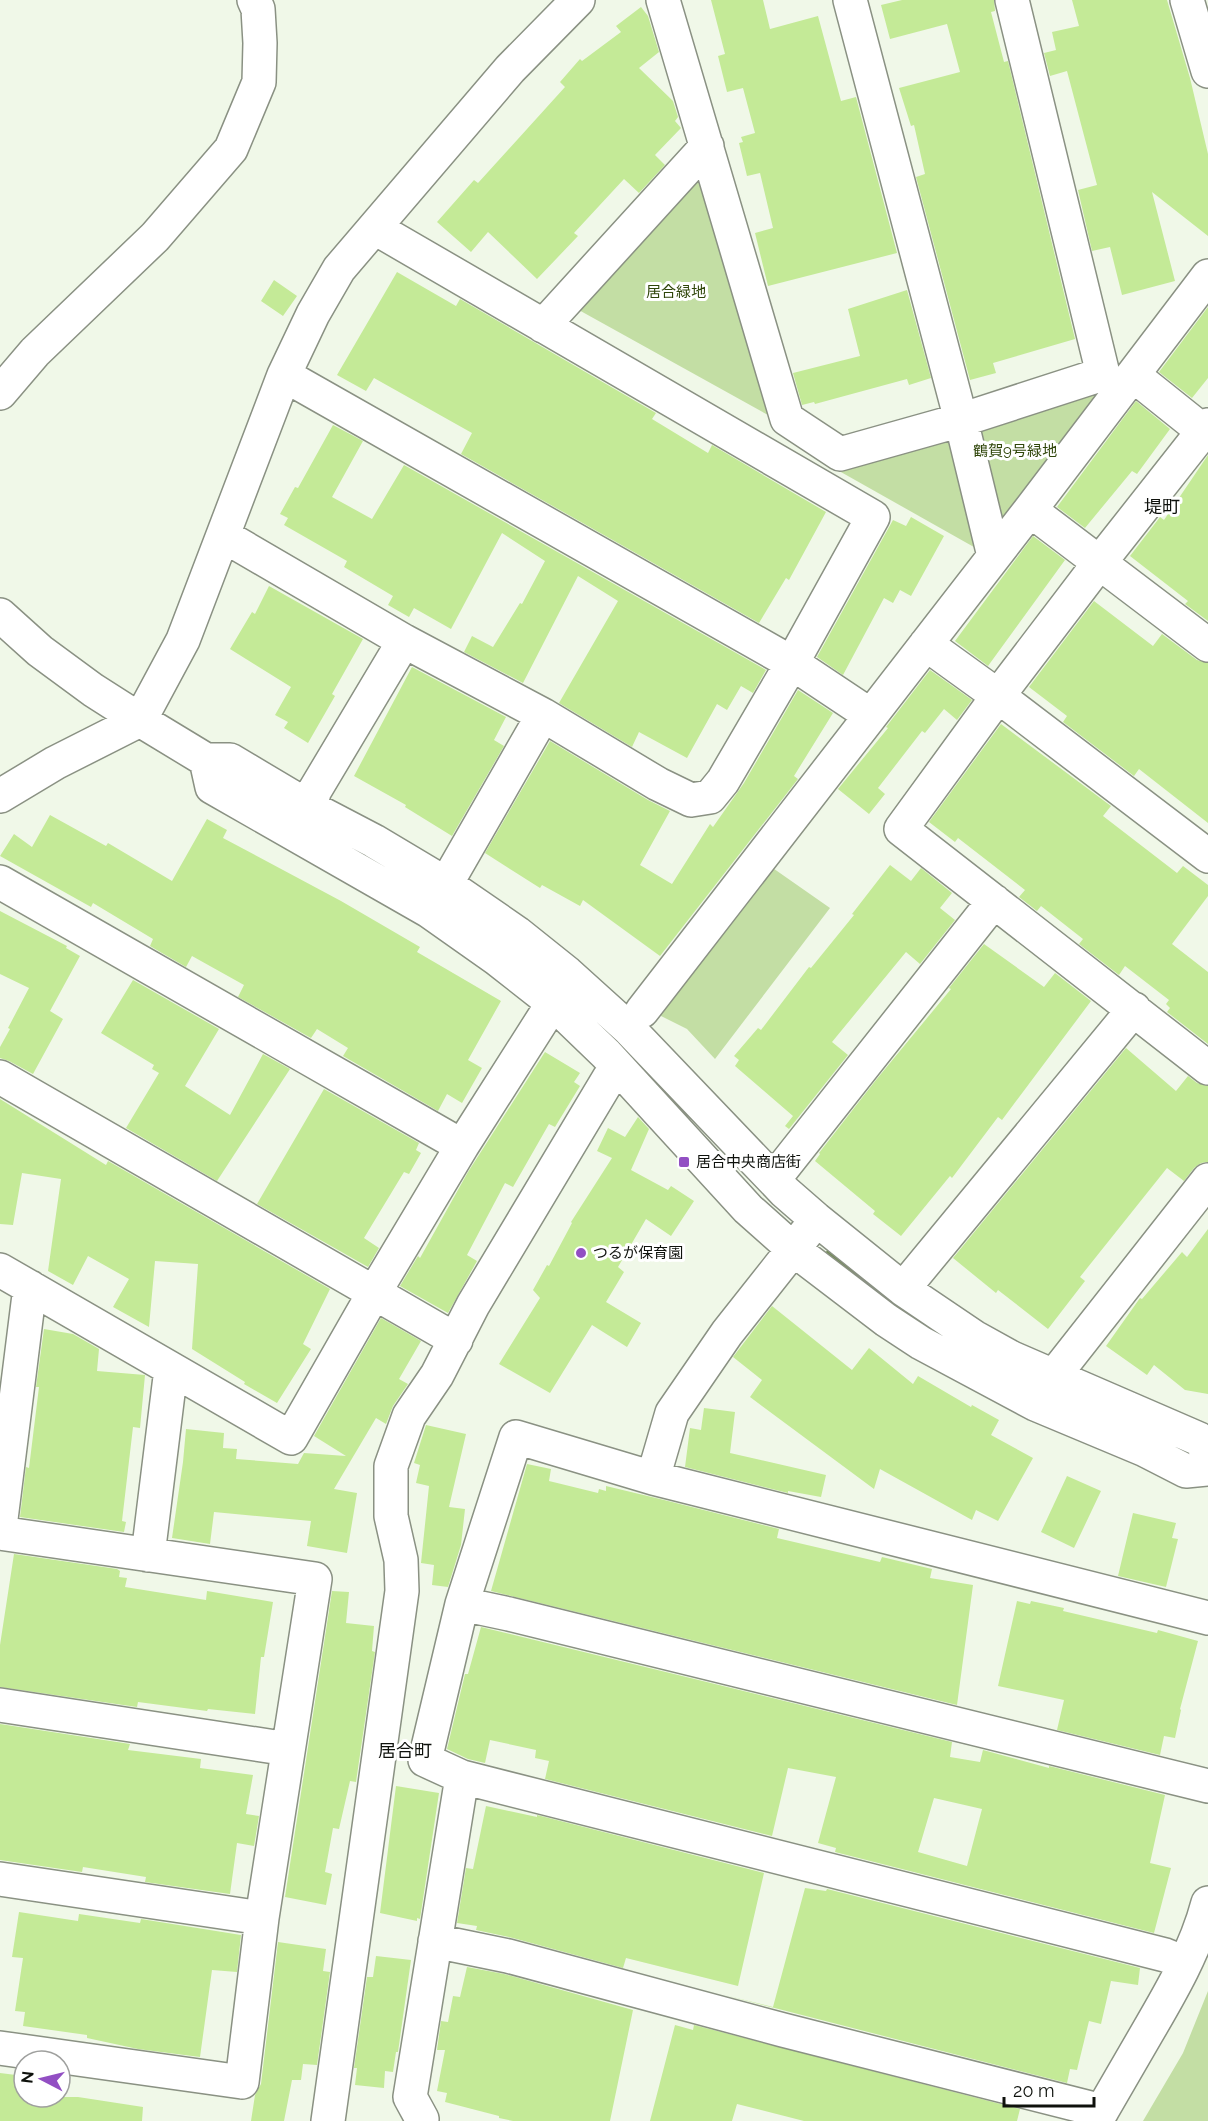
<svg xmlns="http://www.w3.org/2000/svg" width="1208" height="2121" font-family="Raleway,'Noto Sans JP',sans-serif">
<rect width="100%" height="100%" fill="#f0f8e8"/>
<path fill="#c3dea4" d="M 704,163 L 777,420 L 577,309 Z
M 1103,383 L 1112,392 L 997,540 L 966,424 Z
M 954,430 L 981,551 L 832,467 Z
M 767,864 L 830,908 L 715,1059 L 687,1029 L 657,1014 Z
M 1208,1991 L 1208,2121 L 1143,2121 L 1183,2053 Z"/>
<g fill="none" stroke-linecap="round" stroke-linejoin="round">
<path stroke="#718c51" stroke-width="9" d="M 347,845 L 374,861
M 830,1254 L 904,1310 L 950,1341"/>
</g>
<path fill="#c4ea97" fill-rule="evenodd" d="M 711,0 L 763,0 L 770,29 L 818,16 L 841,101 L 856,97 L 897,253 L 768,286 L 755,233 L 773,228 L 760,173 L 747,176 L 739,143 L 743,142 L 741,137 L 755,133 L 743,88 L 727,92 L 718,56 L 725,54 Z
M 902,0 L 994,0 L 995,11 L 991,12 L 1004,62 L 1008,61 L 1075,339 L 993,363 L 996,373 L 970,380 L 916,177 L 925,174 L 914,125 L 911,126 L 899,88 L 960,72 L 947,24 L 890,39 L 881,5 Z
M 1072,0 L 1167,0 L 1190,78 L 1208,154 L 1208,236 L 1152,192 L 1175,281 L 1122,295 L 1110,247 L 1092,251 L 1078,190 L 1097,185 L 1067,71 L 1050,76 L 1044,53 L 1056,50 L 1052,32 L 1079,26 Z
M 641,7 L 648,16 L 659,52 L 639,68 L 673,101 L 678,117 L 675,121 L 681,128 L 655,155 L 665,165 L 639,193 L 624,179 L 574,233 L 578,236 L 537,279 L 488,232 L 471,252 L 437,222 L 474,180 L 478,183 L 565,87 L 560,82 L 580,59 L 582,61 L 621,32 L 616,26 Z
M 397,272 L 456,306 L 460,299 L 656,413 L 652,419 L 708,453 L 712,445 L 826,512 L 789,580 L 786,578 L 759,623 L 461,454 L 472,433 L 374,378 L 366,391 L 337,375 Z
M 274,280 L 297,296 L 283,316 L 261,301 Z
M 907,290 L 931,378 L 909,385 L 907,379 L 815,404 L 814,402 L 802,405 L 793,373 L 860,356 L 848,309 Z
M 1208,307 L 1208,378 L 1192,398 L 1159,372 Z
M 1136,401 L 1170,429 L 1137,474 L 1132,471 L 1085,528 L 1057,507 Z
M 333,425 L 363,441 L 332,497 L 372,519 L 404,465 L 766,670 L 753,693 L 741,686 L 727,710 L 717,704 L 687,758 L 639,732 L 632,747 L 559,703 L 618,601 L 578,576 L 523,683 L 464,652 L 472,636 L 493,647 L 520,603 L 522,604 L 545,561 L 502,533 L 451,629 L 414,608 L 409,617 L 388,605 L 393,596 L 344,567 L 347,561 L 284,525 L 288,518 L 280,514 L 295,487 L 298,488 Z
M 1208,455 L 1208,621 L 1185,604 L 1188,601 L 1130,556 L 1160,517 L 1164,520 Z
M 911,517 L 944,536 L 911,596 L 900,590 L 893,603 L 884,598 L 843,675 L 817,657 L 893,520 L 906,526 Z
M 1033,536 L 1065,560 L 988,666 L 955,641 Z
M 269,586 L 363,639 L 332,694 L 335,696 L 308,743 L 284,728 L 288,722 L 275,715 L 291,687 L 230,649 L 252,612 L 255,614 Z
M 1094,601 L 1153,646 L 1162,634 L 1197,660 L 1208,663 L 1208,823 L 1139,769 L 1134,776 L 1063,722 L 1067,716 L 1029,687 Z
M 412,667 L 506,717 L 494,740 L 504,746 L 452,836 L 405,807 L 406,805 L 354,776 Z
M 930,670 L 972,700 L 957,720 L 944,709 L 925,733 L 922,731 L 878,788 L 885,794 L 869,814 L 838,789 L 888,728 L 886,727 Z
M 798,690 L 833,713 L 794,776 L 798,779 L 660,956 L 583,900 L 580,906 L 542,885 L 540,888 L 485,853 L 550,741 L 648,800 L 670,811 L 640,865 L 672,884 L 710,824 L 713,827 L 744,783 Z
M 1001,724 L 1111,806 L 1103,816 L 1177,873 L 1183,866 L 1208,885 L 1208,896 L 1172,944 L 1208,972 L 1208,1044 L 1167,1012 L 1170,1008 L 1166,1004 L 1169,1000 L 1125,966 L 1119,975 L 1079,944 L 1083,939 L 1041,906 L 1037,911 L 1019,897 L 1025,890 L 958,838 L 955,842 L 929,822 Z
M 50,815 L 106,846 L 108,843 L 172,881 L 207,819 L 227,830 L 223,838 L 341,901 L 420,947 L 417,952 L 501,1001 L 468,1060 L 482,1068 L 462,1103 L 447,1094 L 438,1111 L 343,1056 L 348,1048 L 317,1029 L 311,1038 L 238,997 L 244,985 L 192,956 L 186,967 L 150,946 L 153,939 L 93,903 L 91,907 L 0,856 L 14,834 L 32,847 Z
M 890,865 L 911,881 L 921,868 L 952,893 L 940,908 L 955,920 L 920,964 L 906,952 L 832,1042 L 848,1055 L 789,1129 L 785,1126 L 793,1116 L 735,1066 L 739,1060 L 734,1056 L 758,1028 L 761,1030 L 809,967 L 811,968 L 854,915 L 852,914 Z
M 0,911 L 67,946 L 66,948 L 80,956 L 50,1011 L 63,1019 L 33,1074 L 9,1061 L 0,1058 L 0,1047 L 10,1029 L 8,1028 L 29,988 L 0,974 Z
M 984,944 L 1044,987 L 1055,973 L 1091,1001 L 1002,1120 L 998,1117 L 952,1178 L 950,1176 L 901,1236 L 873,1214 L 875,1211 L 815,1161 L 820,1154 L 819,1153 L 876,1080 L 951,989 L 949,988 Z
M 133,980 L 219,1029 L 185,1086 L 230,1115 L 263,1054 L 290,1069 L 217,1181 L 126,1128 L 159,1073 L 152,1069 L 154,1065 L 101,1033 Z
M 1126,1048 L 1176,1091 L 1188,1076 L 1197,1083 L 1208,1086 L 1208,1162 L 1201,1163 L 1194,1168 L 1184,1181 L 1167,1168 L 1080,1277 L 1085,1281 L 1048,1329 L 998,1290 L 996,1293 L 953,1258 Z
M 545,1052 L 580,1073 L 574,1082 L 580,1086 L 555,1127 L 549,1124 L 513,1187 L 505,1183 L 467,1255 L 477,1261 L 448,1313 L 400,1286 L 418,1256 L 420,1258 L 468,1172 Z
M 324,1089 L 419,1143 L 416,1150 L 421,1153 L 409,1174 L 404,1172 L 364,1238 L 379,1248 L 368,1267 L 257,1204 Z
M 0,1099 L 106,1165 L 108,1161 L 330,1289 L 303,1344 L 311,1349 L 277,1403 L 244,1384 L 245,1382 L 192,1349 L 198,1264 L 155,1261 L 149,1327 L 113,1307 L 129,1279 L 88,1256 L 73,1285 L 48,1271 L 61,1179 L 22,1173 L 13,1225 L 0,1224 Z
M 638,1117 L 649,1129 L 631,1170 L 668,1190 L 671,1186 L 694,1201 L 671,1236 L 646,1219 L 618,1267 L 624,1272 L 606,1302 L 641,1323 L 627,1347 L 592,1325 L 550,1393 L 499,1364 L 540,1298 L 533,1290 L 547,1265 L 549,1266 L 572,1223 L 571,1222 L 612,1158 L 597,1151 L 608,1128 L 625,1137 Z
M 1208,1229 L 1208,1394 L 1185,1390 L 1154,1365 L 1147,1375 L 1106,1346 L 1140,1298 L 1142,1299 L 1182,1252 L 1187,1257 Z
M 772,1306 L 852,1370 L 869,1348 L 913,1384 L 918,1376 L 971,1407 L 972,1405 L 999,1420 L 991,1435 L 1033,1458 L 998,1521 L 976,1510 L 972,1520 L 880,1469 L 874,1489 L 750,1397 L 762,1380 L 733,1357 Z
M 381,1318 L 421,1341 L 399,1379 L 408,1384 L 393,1406 L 386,1424 L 376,1418 L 334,1489 L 357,1493 L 347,1553 L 307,1546 L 311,1521 L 214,1512 L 210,1544 L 172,1538 L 183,1462 L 186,1429 L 224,1433 L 223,1448 L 237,1449 L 236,1459 L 298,1464 L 304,1453 L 346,1456 L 314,1436 Z
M 44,1329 L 73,1334 L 99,1349 L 97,1371 L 145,1375 L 140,1428 L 133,1427 L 122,1521 L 126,1522 L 124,1532 L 20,1517 L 26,1467 L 29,1468 L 39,1387 L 36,1387 Z
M 704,1408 L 735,1412 L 730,1453 L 826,1475 L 821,1497 L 788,1491 L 788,1493 L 685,1467 L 690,1428 L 701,1430 Z
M 426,1425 L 466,1434 L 449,1507 L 465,1509 L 461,1545 L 448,1587 L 432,1585 L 434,1565 L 421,1563 L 429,1486 L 416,1483 L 420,1465 L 414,1463 Z
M 527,1464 L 551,1469 L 549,1481 L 598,1493 L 599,1489 L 606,1491 L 606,1486 L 660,1499 L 779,1529 L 777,1538 L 880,1562 L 882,1557 L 932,1569 L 930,1578 L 973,1585 L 957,1705 L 491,1591 Z
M 1067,1476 L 1101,1491 L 1074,1548 L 1041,1532 Z
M 1133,1513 L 1176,1523 L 1172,1538 L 1178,1539 L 1166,1587 L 1118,1576 Z
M 14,1554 L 117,1569 L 120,1571 L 119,1577 L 127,1578 L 125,1587 L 206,1600 L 207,1591 L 273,1602 L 264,1657 L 261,1657 L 255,1714 L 208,1709 L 207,1711 L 138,1702 L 137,1707 L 0,1687 L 0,1645 Z
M 332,1591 L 349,1592 L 346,1623 L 374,1626 L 372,1651 L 375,1652 L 356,1782 L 350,1781 L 339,1829 L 333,1828 L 325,1872 L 332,1874 L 326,1905 L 285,1897 Z
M 1017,1601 L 1030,1604 L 1031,1601 L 1064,1608 L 1063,1611 L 1157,1633 L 1158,1630 L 1198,1641 L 1180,1709 L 1181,1710 L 1175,1738 L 1164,1736 L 1160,1755 L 1057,1730 L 1064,1700 L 998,1686 Z
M 481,1627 L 952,1742 L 950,1757 L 980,1762 L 983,1750 L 1049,1768 L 1049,1766 L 1165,1795 L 1150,1863 L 1171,1868 L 1154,1933 L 835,1852 L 836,1848 L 818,1843 L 836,1777 L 788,1768 L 772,1836 L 545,1779 L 549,1761 L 535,1758 L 536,1750 L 490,1740 L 485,1763 L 468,1759 L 447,1749 L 465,1674 L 468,1674 ZM 934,1798 L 982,1809 L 967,1866 L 918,1852 Z
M 0,1724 L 130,1744 L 128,1750 L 201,1759 L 200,1768 L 253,1775 L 246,1814 L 259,1816 L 254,1846 L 237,1843 L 230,1894 L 145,1882 L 146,1877 L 83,1867 L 82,1872 L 0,1860 Z
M 396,1786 L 439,1793 L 420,1919 L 417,1918 L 417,1921 L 380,1913 Z
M 486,1806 L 537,1817 L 537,1815 L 764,1873 L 738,1986 L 626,1958 L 623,1968 L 513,1938 L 476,1930 L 477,1926 L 457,1923 L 466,1868 L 473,1869 Z
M 805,1888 L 826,1891 L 827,1889 L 1140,1968 L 1138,1985 L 1111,1981 L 1101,2024 L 1089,2021 L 1077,2070 L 1070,2069 L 1067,2083 L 724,1995 L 773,2007 Z
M 19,1912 L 78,1921 L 79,1914 L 140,1923 L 141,1919 L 241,1935 L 237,1972 L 212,1970 L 200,2057 L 138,2049 L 87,2038 L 87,2035 L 23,2026 L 25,2012 L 15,2011 L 23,1958 L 12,1957 Z
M 278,1942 L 326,1949 L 323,1971 L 330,1972 L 317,2065 L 303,2064 L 301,2080 L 292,2080 L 284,2121 L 251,2121 L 255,2095 L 261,2084 Z
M 376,1956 L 411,1960 L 398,2052 L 396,2052 L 393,2072 L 385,2071 L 384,2088 L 355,2085 L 357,2068 L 354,2068 L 367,1977 L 373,1977 Z
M 467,1967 L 504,1974 L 633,2010 L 610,2121 L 513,2121 L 499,2118 L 499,2116 L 445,2102 L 447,2093 L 437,2091 L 445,2050 L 437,2050 L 441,2021 L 448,2022 L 453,1996 L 460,1997 Z
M 675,2025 L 693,2030 L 694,2025 L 1020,2109 L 1017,2121 L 804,2121 L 737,2104 L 732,2121 L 650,2121 Z
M 0,2073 L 24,2076 L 24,2097 L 78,2097 L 143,2107 L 142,2121 L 0,2121 Z"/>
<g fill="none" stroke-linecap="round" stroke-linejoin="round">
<defs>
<path id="minor" d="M 663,0 L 787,419 L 840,454 L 961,420 L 1103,374 L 1012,0
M 850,0 L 961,420 L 994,556
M 1187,0 L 1208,71
M 543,326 L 707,146
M 284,375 L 792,663 L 870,715
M 1133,375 L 1208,435
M 0,393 L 35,352 L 155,237 L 231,149 L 259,82 L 260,43 L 258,9 L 254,0
M 1208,425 L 1100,562 L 998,696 L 901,829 L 1208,1068
M 1030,510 L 1208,645
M 224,536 L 404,641 L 543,715 L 658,784 L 691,800 L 710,797 L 723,781 L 792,663 L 873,517 L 375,228
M 0,615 L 40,651 L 93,690 L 140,720 L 206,760 L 230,760 L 309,807 L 374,841 L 446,884 L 517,933 L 567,973 L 629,1029 L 785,1192 L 816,1219 L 903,1289 L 974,1337 L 1012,1358 L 1199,1439 L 1208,1451
M 926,644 L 998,696 L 1208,856
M 206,760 L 212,787 L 429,911 L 497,959 L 553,1003 L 606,1054 L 748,1209 L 793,1249 L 886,1320 L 921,1343 L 1035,1404 L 1145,1450 L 1186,1471 L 1208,1469
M 0,796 L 55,763 L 140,720 L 183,640 L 284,375 L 313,314 L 339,269 L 510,69 L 578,0
M 309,807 L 315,790 L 404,641
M 0,882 L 462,1146
M 446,884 L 543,715
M 642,1011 L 1030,510 L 1208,276
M 0,1077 L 456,1340
M 774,1179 L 994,901
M 0,1270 L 291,1438 L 374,1293 L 462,1146 L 553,1003
M 903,1289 L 1134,1009
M 1053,1377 L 1208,1180
M 653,1478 L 672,1413 L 727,1333 L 806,1233
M 0,1527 L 30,1287
M 0,1533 L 315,1579 L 262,1918 L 242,2082 L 0,2048
M 148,1555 L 171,1369
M 462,1604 L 509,1614 L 1208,1786
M 0,1705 L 288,1749
M 0,1879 L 262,1918
M 435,1941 L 508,1956 L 783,2030 L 1102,2111
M 1185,1963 L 1165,1955 L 462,1777 L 425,1760 L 462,1604 L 516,1437 L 653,1478 L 1208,1618
M 422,2119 L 410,2097 L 462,1777
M 328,2121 L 402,1591 L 401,1560 L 391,1516 L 391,1466 L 409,1416 L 437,1375 L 473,1305 L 609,1078
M 1096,2121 C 1113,2092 1130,2062 1147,2033 C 1171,1992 1196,1949 1208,1903"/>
</defs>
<use href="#minor" stroke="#8a9183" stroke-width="36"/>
<use href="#minor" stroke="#fff" stroke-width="33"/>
</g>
<g fill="#924fc3" stroke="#fff" stroke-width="2">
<rect x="678" y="1156" width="12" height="12" rx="3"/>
<circle cx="581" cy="1253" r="6"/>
</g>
<g text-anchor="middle" stroke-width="6" stroke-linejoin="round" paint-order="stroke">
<g font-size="15" fill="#2f4509" stroke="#fff">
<text x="676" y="297">居合緑地</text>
<text x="1015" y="456">鶴賀9号緑地</text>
</g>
<g font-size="15" fill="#0e110c" stroke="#fff" text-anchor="start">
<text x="696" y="1167">居合中央商店街</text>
<text x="593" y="1258">つるが保育園</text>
</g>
<g font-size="18" fill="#0e110c" stroke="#fff">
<text x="1162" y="513">堤町</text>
<text x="405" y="1757">居合町</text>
</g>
</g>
<g transform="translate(42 2079) rotate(277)"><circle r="28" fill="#ffffff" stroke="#9fa09e" stroke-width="1.5"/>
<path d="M0-4.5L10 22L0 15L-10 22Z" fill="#924fc3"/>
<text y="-9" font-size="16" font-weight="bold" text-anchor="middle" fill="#0e110c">N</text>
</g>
<path d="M1004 2097v9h90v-9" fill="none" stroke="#0e110c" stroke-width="3"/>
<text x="1013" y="2097" font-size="18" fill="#0e110c" stroke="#ffffff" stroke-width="4.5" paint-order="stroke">20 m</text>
</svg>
